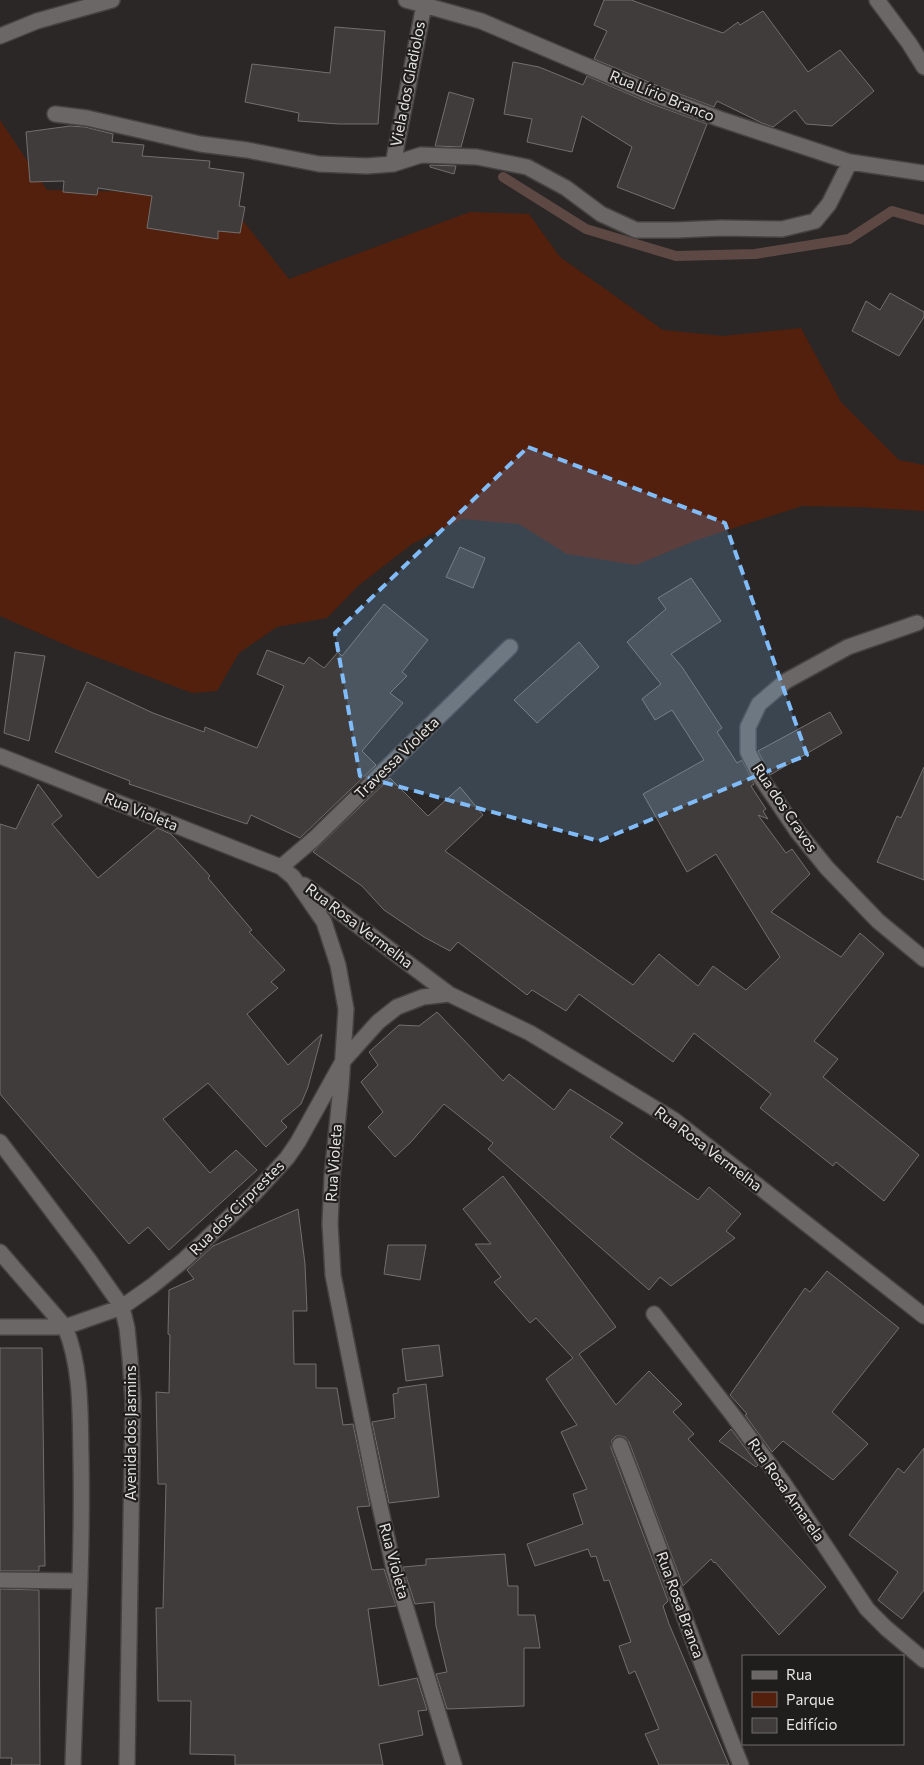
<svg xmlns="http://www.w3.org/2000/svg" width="924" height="1765" font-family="Commissioner,sans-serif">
<rect width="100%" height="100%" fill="#2a2726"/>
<path fill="#53200d" d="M 0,120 L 47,190 L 147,192 L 218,189 L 289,279 L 470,212 L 529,214 L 560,257 L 663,330 L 723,336 L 801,328 L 841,402 L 899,460 L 924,465 L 924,511 L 859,507 L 802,506 L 697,540 L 636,565 L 567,554 L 519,524 L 462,519 L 412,544 L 358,586 L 327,618 L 277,627 L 239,653 L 217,691 L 192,693 L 75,649 L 0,616 Z"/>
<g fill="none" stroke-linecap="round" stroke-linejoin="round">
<path stroke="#5d4844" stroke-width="10" d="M 503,177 L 586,229 L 676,256 L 755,254 L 849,239 L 892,211 L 924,220"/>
</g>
<path fill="#3f3c3b" stroke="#736f6e" d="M 604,0 L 631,0 L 723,33 L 738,22 L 740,25 L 763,11 L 808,72 L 840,50 L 874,91 L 832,126 L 806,124 L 795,110 L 773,127 L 762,123 L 717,101 L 714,107 L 658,86 L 594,59 L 607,31 L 594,25 Z
M 335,27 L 385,31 L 378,124 L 339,124 L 298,121 L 299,113 L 245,102 L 252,64 L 330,73 Z
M 513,62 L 539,67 L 583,85 L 587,76 L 652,104 L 707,124 L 674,209 L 617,187 L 632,147 L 582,116 L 572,152 L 527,142 L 532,119 L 504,114 Z
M 449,92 L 474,99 L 461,147 L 435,146 Z
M 70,126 L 85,127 L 113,134 L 112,142 L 144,145 L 142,156 L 210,161 L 209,168 L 244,173 L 239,206 L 245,207 L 240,233 L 218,231 L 218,239 L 147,228 L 152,196 L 98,188 L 97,195 L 63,192 L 64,181 L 30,182 L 26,132 Z
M 430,165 L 456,166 L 454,174 L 430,167 Z
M 890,293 L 924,312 L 924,317 L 899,356 L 852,331 L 866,301 L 880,310 Z
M 460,547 L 485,558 L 473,588 L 446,577 Z
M 691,578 L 721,621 L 671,654 L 682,667 L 722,728 L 717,732 L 737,763 L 742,760 L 754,784 L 751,786 L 766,809 L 763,811 L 768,819 L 758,815 L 786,853 L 792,849 L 810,874 L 771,912 L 841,957 L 860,933 L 884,954 L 814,1041 L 838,1059 L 823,1077 L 919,1155 L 884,1201 L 836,1162 L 833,1166 L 760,1108 L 771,1094 L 694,1033 L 673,1062 L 579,994 L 566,1011 L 532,990 L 527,995 L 458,942 L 450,951 L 424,937 L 384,910 L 362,886 L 313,852 L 390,778 L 428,816 L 460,787 L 483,815 L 445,851 L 633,985 L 659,954 L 698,986 L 713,966 L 746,990 L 780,957 L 716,854 L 687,872 L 643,794 L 704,760 L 672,710 L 655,720 L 642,699 L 661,684 L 627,642 L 666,609 L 658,598 Z
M 384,604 L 428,640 L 402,672 L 407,676 L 390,693 L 403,703 L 362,751 L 376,765 L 300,838 L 251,815 L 247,824 L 129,784 L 130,781 L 55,752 L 87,682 L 153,713 L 204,732 L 205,727 L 257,748 L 284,686 L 257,674 L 267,650 L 304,664 L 309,657 L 324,668 L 338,652 L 342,656 Z
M 579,642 L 599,667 L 537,723 L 514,700 Z
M 15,652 L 45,656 L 29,741 L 4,733 Z
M 830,712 L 842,733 L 770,775 L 758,751 Z
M 924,767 L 924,880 L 877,862 L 897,816 L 901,818 Z
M 38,784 L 62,816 L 52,824 L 98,878 L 157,828 L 171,834 L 210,876 L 208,878 L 252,930 L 249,932 L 285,970 L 271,982 L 278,988 L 247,1014 L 288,1065 L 322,1034 L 308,1087 L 301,1104 L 281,1121 L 287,1127 L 266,1147 L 208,1083 L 163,1119 L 210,1173 L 236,1150 L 257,1170 L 169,1250 L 148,1227 L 129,1244 L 0,1094 L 0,824 L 16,829 Z
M 437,1012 L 503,1081 L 509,1074 L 554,1110 L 570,1089 L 623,1123 L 610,1137 L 698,1200 L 709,1187 L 741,1214 L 726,1231 L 735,1238 L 671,1286 L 660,1277 L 649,1290 L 488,1149 L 493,1143 L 444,1104 L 411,1142 L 395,1157 L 368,1127 L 383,1112 L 361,1082 L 378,1065 L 369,1052 L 399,1025 L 419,1026 Z
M 503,1176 L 616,1327 L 579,1354 L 616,1405 L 649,1371 L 682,1404 L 673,1412 L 694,1434 L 688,1439 L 826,1587 L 779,1635 L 715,1562 L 714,1563 L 711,1559 L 683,1586 L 629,1442 L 625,1437 L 621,1436 L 616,1436 L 612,1440 L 611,1448 L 668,1601 L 663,1606 L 669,1624 L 729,1765 L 659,1765 L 645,1734 L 659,1729 L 635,1671 L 629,1674 L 619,1646 L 631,1642 L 609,1580 L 604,1581 L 596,1556 L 591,1557 L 588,1549 L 535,1566 L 527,1544 L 583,1524 L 573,1494 L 587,1489 L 561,1432 L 577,1425 L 546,1379 L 573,1358 L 536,1318 L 530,1323 L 494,1282 L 501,1277 L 475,1244 L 491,1244 L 463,1209 Z
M 298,1209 L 305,1264 L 307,1311 L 293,1311 L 294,1364 L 316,1364 L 316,1388 L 337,1388 L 343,1425 L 353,1424 L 370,1506 L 357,1507 L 372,1570 L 384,1569 L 396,1606 L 368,1609 L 379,1686 L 417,1678 L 427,1710 L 418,1711 L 423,1735 L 379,1744 L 383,1765 L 235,1765 L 235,1755 L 190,1754 L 191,1701 L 158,1701 L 156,1608 L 163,1608 L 166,1484 L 158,1484 L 156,1392 L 169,1393 L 170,1335 L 168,1334 L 169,1290 L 194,1279 L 187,1270 L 213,1246 Z
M 388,1245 L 426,1245 L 420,1280 L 384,1274 Z
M 827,1271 L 899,1328 L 832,1412 L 868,1444 L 833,1480 L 783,1441 L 772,1452 L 745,1415 L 747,1414 L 730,1395 L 805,1288 L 810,1292 Z
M 439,1345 L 443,1376 L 406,1381 L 402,1349 Z
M 0,1348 L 42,1348 L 45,1566 L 39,1566 L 39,1571 L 0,1571 Z
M 426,1384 L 439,1497 L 389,1503 L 372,1422 L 395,1418 L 393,1394 L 398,1393 L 398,1388 Z
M 731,1429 L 758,1465 L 756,1467 L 719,1441 Z
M 924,1448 L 924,1590 L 902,1619 L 878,1600 L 898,1572 L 849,1535 L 898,1468 L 904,1473 Z
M 505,1554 L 508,1586 L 518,1586 L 518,1615 L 535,1615 L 540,1648 L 524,1648 L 524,1706 L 447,1709 L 436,1674 L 447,1672 L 436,1626 L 434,1602 L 415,1604 L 403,1567 L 426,1565 L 426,1559 Z
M 0,1589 L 39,1590 L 40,1765 L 11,1765 L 12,1758 L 0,1758 Z"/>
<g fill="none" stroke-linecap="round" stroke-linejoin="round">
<defs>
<path id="minor" d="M 406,0 L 481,21 L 655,95 L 720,119 L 850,162 L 924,173
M 877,0 L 909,43 L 924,67
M 0,36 L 37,21 L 112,0
M 55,114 L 87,118 L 200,144 L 247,150 L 319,164 L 367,166 L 393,164 L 421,155 L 477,157 L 527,167 L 566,188 L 601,214 L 636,230 L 677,230 L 721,228 L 782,229 L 815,221 L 829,204 L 850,162
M 393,164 L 424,5
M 917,623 L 848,647 L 786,681 L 759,704 L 748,727 L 748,752 L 761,778 L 797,831 L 827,868 L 878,921 L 924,959
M 0,756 L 281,867 L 293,877 L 324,922 L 338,965 L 346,1009 L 341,1087 L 332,1177 L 330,1224 L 333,1275 L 374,1480 L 394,1569 L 454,1765
M 281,867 L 315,838 L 510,647
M 304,885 L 449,994
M 0,1142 L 89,1260 L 122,1307 L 127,1328 L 130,1358 L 133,1401 L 127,1765
M 0,1252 L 65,1327 C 82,1368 80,1414 81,1458 C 83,1560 76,1663 73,1765
M 654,1314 L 732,1414 L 782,1481 L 867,1609 L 886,1628 L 924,1660
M 0,1327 L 65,1327 L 122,1307 L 152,1286 L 184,1260 L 254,1194 L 287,1158 L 298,1142 L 343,1061 L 378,1022 L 397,1007 L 423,997 L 449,994 L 530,1033 L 674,1120 L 924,1316
M 620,1445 C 662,1552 698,1659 741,1765
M 0,1580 L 79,1581"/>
</defs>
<use href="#minor" stroke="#454342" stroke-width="18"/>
<use href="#minor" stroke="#6a6766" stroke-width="15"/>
</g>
<path fill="#81bcfa" fill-opacity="0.2" stroke="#81bcfa" stroke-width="4" stroke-dasharray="10 6" stroke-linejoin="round" d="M 528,447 L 725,523 L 807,755 L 599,841 L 360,776 L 335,633 Z"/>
<g text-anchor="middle" stroke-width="4.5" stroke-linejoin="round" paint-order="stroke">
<g font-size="15" fill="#e6e5e4" stroke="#201d1d">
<text transform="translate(408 84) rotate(-79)" y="5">Viela dos Gladiolos</text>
<text transform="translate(662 96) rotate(22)" y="5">Rua Lírio Branco</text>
<text transform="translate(397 758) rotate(-44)" y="5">Travessa Violeta</text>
<text transform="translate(785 808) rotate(56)" y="5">Rua dos Cravos</text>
<text transform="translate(141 812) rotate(22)" y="5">Rua Violeta</text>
<text transform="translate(359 926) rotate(37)" y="5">Rua Rosa Vermelha</text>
<text transform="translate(708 1149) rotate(37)" y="5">Rua Rosa Vermelha</text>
<text transform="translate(334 1163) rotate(-86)" y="5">Rua Violeta</text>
<text transform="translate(237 1208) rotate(-45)" y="5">Rua dos Cirprestes</text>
<text transform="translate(131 1433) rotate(-90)" y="5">Avenida dos Jasmins</text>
<text transform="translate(786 1490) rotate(55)" y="5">Rua Rosa Amarela</text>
<text transform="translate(394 1561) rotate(75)" y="5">Rua Violeta</text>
<text transform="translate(680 1605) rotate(70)" y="5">Rua Rosa Branca</text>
</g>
</g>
<rect x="742" y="1655" width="162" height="90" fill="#201d1d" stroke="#6f6d6d"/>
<rect x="752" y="1671" width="25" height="8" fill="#6a6766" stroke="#6f6d6d"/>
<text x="786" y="1680" font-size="15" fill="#e6e5e4">Rua</text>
<rect x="752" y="1692" width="25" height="15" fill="#53200d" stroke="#6f6d6d"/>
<text x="786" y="1705" font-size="15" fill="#e6e5e4">Parque</text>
<rect x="752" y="1718" width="25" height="15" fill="#3f3c3b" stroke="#6f6d6d"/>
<text x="786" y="1730" font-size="15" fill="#e6e5e4">Edifício</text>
</svg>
